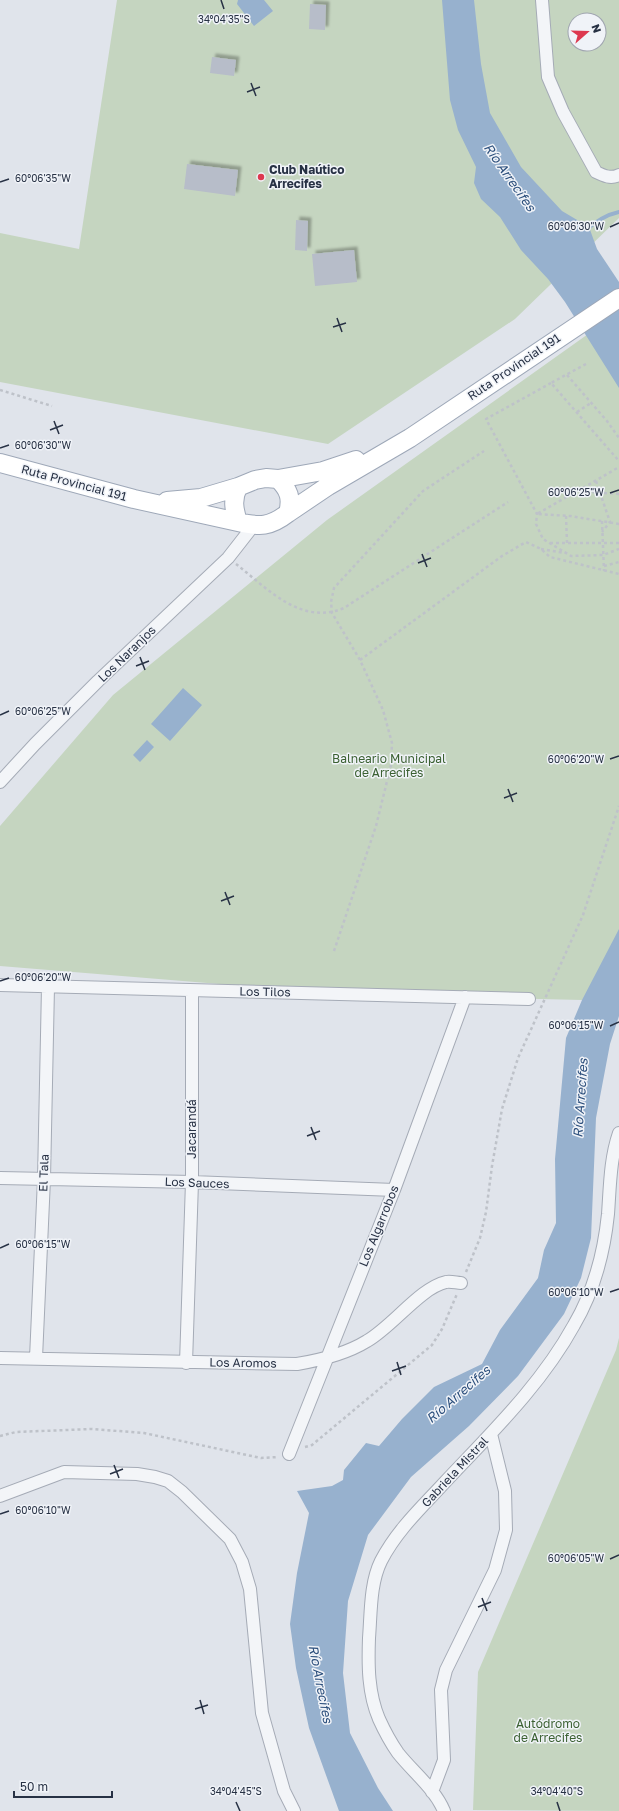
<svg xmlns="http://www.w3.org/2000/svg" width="619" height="1811" font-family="'Golos Text',sans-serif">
<defs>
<filter id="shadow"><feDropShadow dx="3.5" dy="-3.5" stdDeviation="1" flood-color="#0004"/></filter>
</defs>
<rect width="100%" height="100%" fill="#e0e4eb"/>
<path fill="#c5d5c0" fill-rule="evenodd" d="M 117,0 L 619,0 L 619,218 L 515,319 L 328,444 L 0,382 L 0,233 L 79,249 ZM 575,20 L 599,20 L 599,44 L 575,44 Z
M 619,312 L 619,985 L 582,1000 L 340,994 L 0,966 L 0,826 L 113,695 L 327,520 Z
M 619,1338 L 619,1811 L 473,1810 L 478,1672 L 616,1350 Z"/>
<path fill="#97b1ce" d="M 238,0 L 264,0 L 273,11 L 254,26 L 237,4 Z
M 442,0 L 474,0 L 481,64 L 490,113 L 521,167 L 562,211 L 589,227 L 597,249 L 619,282 L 619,388 L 565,302 L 548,279 L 521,250 L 500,217 L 481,199 L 474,183 L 476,167 L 458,130 L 450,100 Z
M 183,688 L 202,705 L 170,741 L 151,724 Z
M 147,740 L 154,747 L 140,762 L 133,755 Z
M 619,929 L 619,1016 L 610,1044 L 596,1118 L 591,1238 L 581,1278 L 564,1314 L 518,1376 L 469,1426 L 411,1477 L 368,1535 L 348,1601 L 343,1673 L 350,1733 L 378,1788 L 393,1811 L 339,1811 L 309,1728 L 296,1668 L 290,1624 L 297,1573 L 309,1513 L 297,1491 L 332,1486 L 343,1480 L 344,1470 L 366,1443 L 379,1446 L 402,1419 L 434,1387 L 482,1364 L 500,1330 L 538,1278 L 544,1250 L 556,1223 L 555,1159 L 566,1038 L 582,1000 Z"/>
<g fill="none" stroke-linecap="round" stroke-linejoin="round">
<path stroke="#97b1ce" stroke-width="4" d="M 585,231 C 595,222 605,215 619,212"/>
</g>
<path fill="#b7bdc9" filter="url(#shadow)" d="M 310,4 L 326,5 L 325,30 L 309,29 Z
M 212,57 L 236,60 L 234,76 L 210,73 Z
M 187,164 L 238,170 L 235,196 L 184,189 Z
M 296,220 L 308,221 L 307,251 L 295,250 Z
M 354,250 L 357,282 L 315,286 L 312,254 Z"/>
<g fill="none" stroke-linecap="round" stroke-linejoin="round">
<defs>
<path id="minor" d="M 542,0 L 548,77 L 563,112 L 596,172 C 604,176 611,179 619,175
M 0,782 L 35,744 L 98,681 L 228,558 L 253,526
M 0,985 L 529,999
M 0,1178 L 192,1182 L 394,1190
M 0,1358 L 297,1364 C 321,1360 346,1354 367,1341 C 393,1326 420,1288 446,1282 C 451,1281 457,1283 461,1283
M 36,1358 L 44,1179 L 48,987
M 186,1363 L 192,1182 L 192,991
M 289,1454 L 394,1190 L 465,997
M 0,1496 L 64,1472 L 137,1474 L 155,1477 L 168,1481 L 182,1492 L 230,1539 L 242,1562 L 250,1589 L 262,1713 L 284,1791 L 294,1811
M 432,1792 L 444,1760 L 441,1690 L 446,1670 L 495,1570 L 506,1530 L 505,1491 L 491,1434
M 444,1811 C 435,1789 413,1772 398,1753 C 391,1743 384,1730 379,1719 C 368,1693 368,1665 369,1638 C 371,1613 370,1583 381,1561 C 397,1530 422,1507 445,1482 C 491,1433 541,1385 574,1325 C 594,1291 604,1253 608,1214 C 610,1187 610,1159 619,1133"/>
<path id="primary" d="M 0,463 L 134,499 L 238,522
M 266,478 L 278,479 C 289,490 292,498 288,513 C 270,527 260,527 238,522 C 234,509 232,500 238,487 L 255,480 Z
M 278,479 L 323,471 L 356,460
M 167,501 L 201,498 L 238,487
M 288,513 L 328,486 L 410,438 L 619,298"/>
</defs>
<use href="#minor" stroke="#a5abb6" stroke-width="14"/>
<use href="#primary" stroke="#9ea8b8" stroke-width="20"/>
<path stroke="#bec2c9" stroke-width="2.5" stroke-dasharray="3 3" stroke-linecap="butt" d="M 586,364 L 551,383 L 619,461
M 567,375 L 607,421 L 619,438
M 551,383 L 486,419 L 537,514 L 536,524 L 543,539 L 571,556 L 603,555 L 619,549
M 0,390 L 52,406
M 577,412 L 591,403
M 596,481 L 610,522 L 602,532
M 578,491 L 619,467
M 619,494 L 577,491 L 537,514 L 570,516 L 619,524
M 566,516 L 567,543
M 602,521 L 604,571
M 550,543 L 619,543
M 541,549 L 564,553
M 236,564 C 268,589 301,626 344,608 L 508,502
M 604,566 L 619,562
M 360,660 L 502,556 L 526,542 L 541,549 L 550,557 L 619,574
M 334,951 L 376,826 L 391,765 L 392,743 L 383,710 L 360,660 L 332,613 L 331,602 L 334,588 L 423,491 L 484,451
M 466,1272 L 480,1238 L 486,1212 L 492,1166 L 502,1109 L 518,1058 L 583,915 L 619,806
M 0,1436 L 16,1432 L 92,1429 L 144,1433 L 261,1458 L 278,1457
M 305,1447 L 312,1445 L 432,1345 L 442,1329 L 457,1294"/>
<use href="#minor" stroke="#f3f5f8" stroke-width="12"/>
<use href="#primary" stroke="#fff" stroke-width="18"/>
</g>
<path fill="none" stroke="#273144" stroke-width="1.5" d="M 221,0 L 224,9M 251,83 L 256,96M 247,92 L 260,87M 0,182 L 9,179M 610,227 L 619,223M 337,318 L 342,332M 333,327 L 346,323M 54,421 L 59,434M 50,430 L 63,425M 0,448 L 9,445M 610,493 L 619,490M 422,554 L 427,567M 418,563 L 431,558M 140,657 L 145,670M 136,666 L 149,661M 0,715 L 9,711M 610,759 L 619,756M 508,789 L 513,802M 504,798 L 517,793M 225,892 L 230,905M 221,901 L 234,896M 0,981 L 9,978M 610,1026 L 619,1022M 311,1127 L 316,1140M 307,1136 L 320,1131M 0,1248 L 9,1244M 610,1292 L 619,1289M 397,1362 L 401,1375M 392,1371 L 406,1366M 114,1465 L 119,1478M 110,1474 L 123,1469M 0,1514 L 9,1511M 610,1559 L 619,1555M 482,1598 L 487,1611M 478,1607 L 491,1602M 200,1700 L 204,1714M 195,1709 L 208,1705M 236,1802 L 240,1811M 557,1802 L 560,1811"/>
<circle fill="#dd384f" stroke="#f0f3f8" stroke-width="1.5" cx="261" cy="177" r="4"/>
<g text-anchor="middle" stroke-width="3" stroke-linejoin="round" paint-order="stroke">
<g font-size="12" font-weight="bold" fill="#273144" stroke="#f0f3f8" text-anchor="start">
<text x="269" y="174">Club Naútico<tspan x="269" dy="14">Arrecifes</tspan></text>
</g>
<g font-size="12" fill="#273144" stroke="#f0f3f8">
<text transform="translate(514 367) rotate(-34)" y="4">Ruta Provincial 191</text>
<text transform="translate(74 483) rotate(15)" y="4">Ruta Provincial 191</text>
<text transform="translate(127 654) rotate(-44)" y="4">Los Naranjos</text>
<text transform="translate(265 992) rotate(1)" y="4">Los Tilos</text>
<text transform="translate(192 1129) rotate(-90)" y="4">Jacarandá</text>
<text transform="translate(44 1173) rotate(-88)" y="4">El Tala</text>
<text transform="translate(197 1183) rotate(2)" y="4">Los Sauces</text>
<text transform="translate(379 1226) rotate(-68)" y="4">Los Algarrobos</text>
<text transform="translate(243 1363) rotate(1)" y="4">Los Aromos</text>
<text transform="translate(455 1472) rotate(-47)" y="4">Gabriela Mistral</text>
</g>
<g font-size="12" fill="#3b6132" stroke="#f0f3f8">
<text x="389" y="763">Balneario Municipal<tspan x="389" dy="14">de Arrecifes</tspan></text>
<text x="548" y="1728">Autódromo<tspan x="548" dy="14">de Arrecifes</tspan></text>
</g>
<g font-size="13" font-style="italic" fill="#2c4f7c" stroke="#f0f3f8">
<text transform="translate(510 177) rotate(55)" y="5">Río Arrecifes</text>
<text transform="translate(580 1098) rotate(-86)" y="5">Río Arrecifes</text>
<text transform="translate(458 1394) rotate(-41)" y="5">Río Arrecifes</text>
<text transform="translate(321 1684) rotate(79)" y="5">Río Arrecifes</text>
</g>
</g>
<g font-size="10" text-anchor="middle" fill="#273144" stroke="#f0f3f8" stroke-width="3" stroke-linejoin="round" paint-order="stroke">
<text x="224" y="23">34°04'35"S</text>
<text x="43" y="182">60°06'35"W</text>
<text x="576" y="230">60°06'30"W</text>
<text x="43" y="449">60°06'30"W</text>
<text x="576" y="496">60°06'25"W</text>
<text x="43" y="715">60°06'25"W</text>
<text x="576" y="763">60°06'20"W</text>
<text x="43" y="981">60°06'20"W</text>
<text x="576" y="1029">60°06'15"W</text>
<text x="43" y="1248">60°06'15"W</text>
<text x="576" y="1296">60°06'10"W</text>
<text x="43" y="1514">60°06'10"W</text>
<text x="576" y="1562">60°06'05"W</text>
<text x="236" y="1795">34°04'45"S</text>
<text x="557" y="1795">34°04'40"S</text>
</g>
<g transform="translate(587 32) rotate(70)"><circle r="19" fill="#f0f3f8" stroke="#a0a5b0"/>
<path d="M0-3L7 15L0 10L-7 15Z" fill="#dd384f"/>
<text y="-6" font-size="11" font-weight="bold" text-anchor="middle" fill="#273144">N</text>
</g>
<path d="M14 1791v6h98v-6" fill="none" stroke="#273144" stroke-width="2"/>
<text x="20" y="1791" font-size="12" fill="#273144" stroke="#f0f3f8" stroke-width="3" paint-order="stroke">50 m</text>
</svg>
